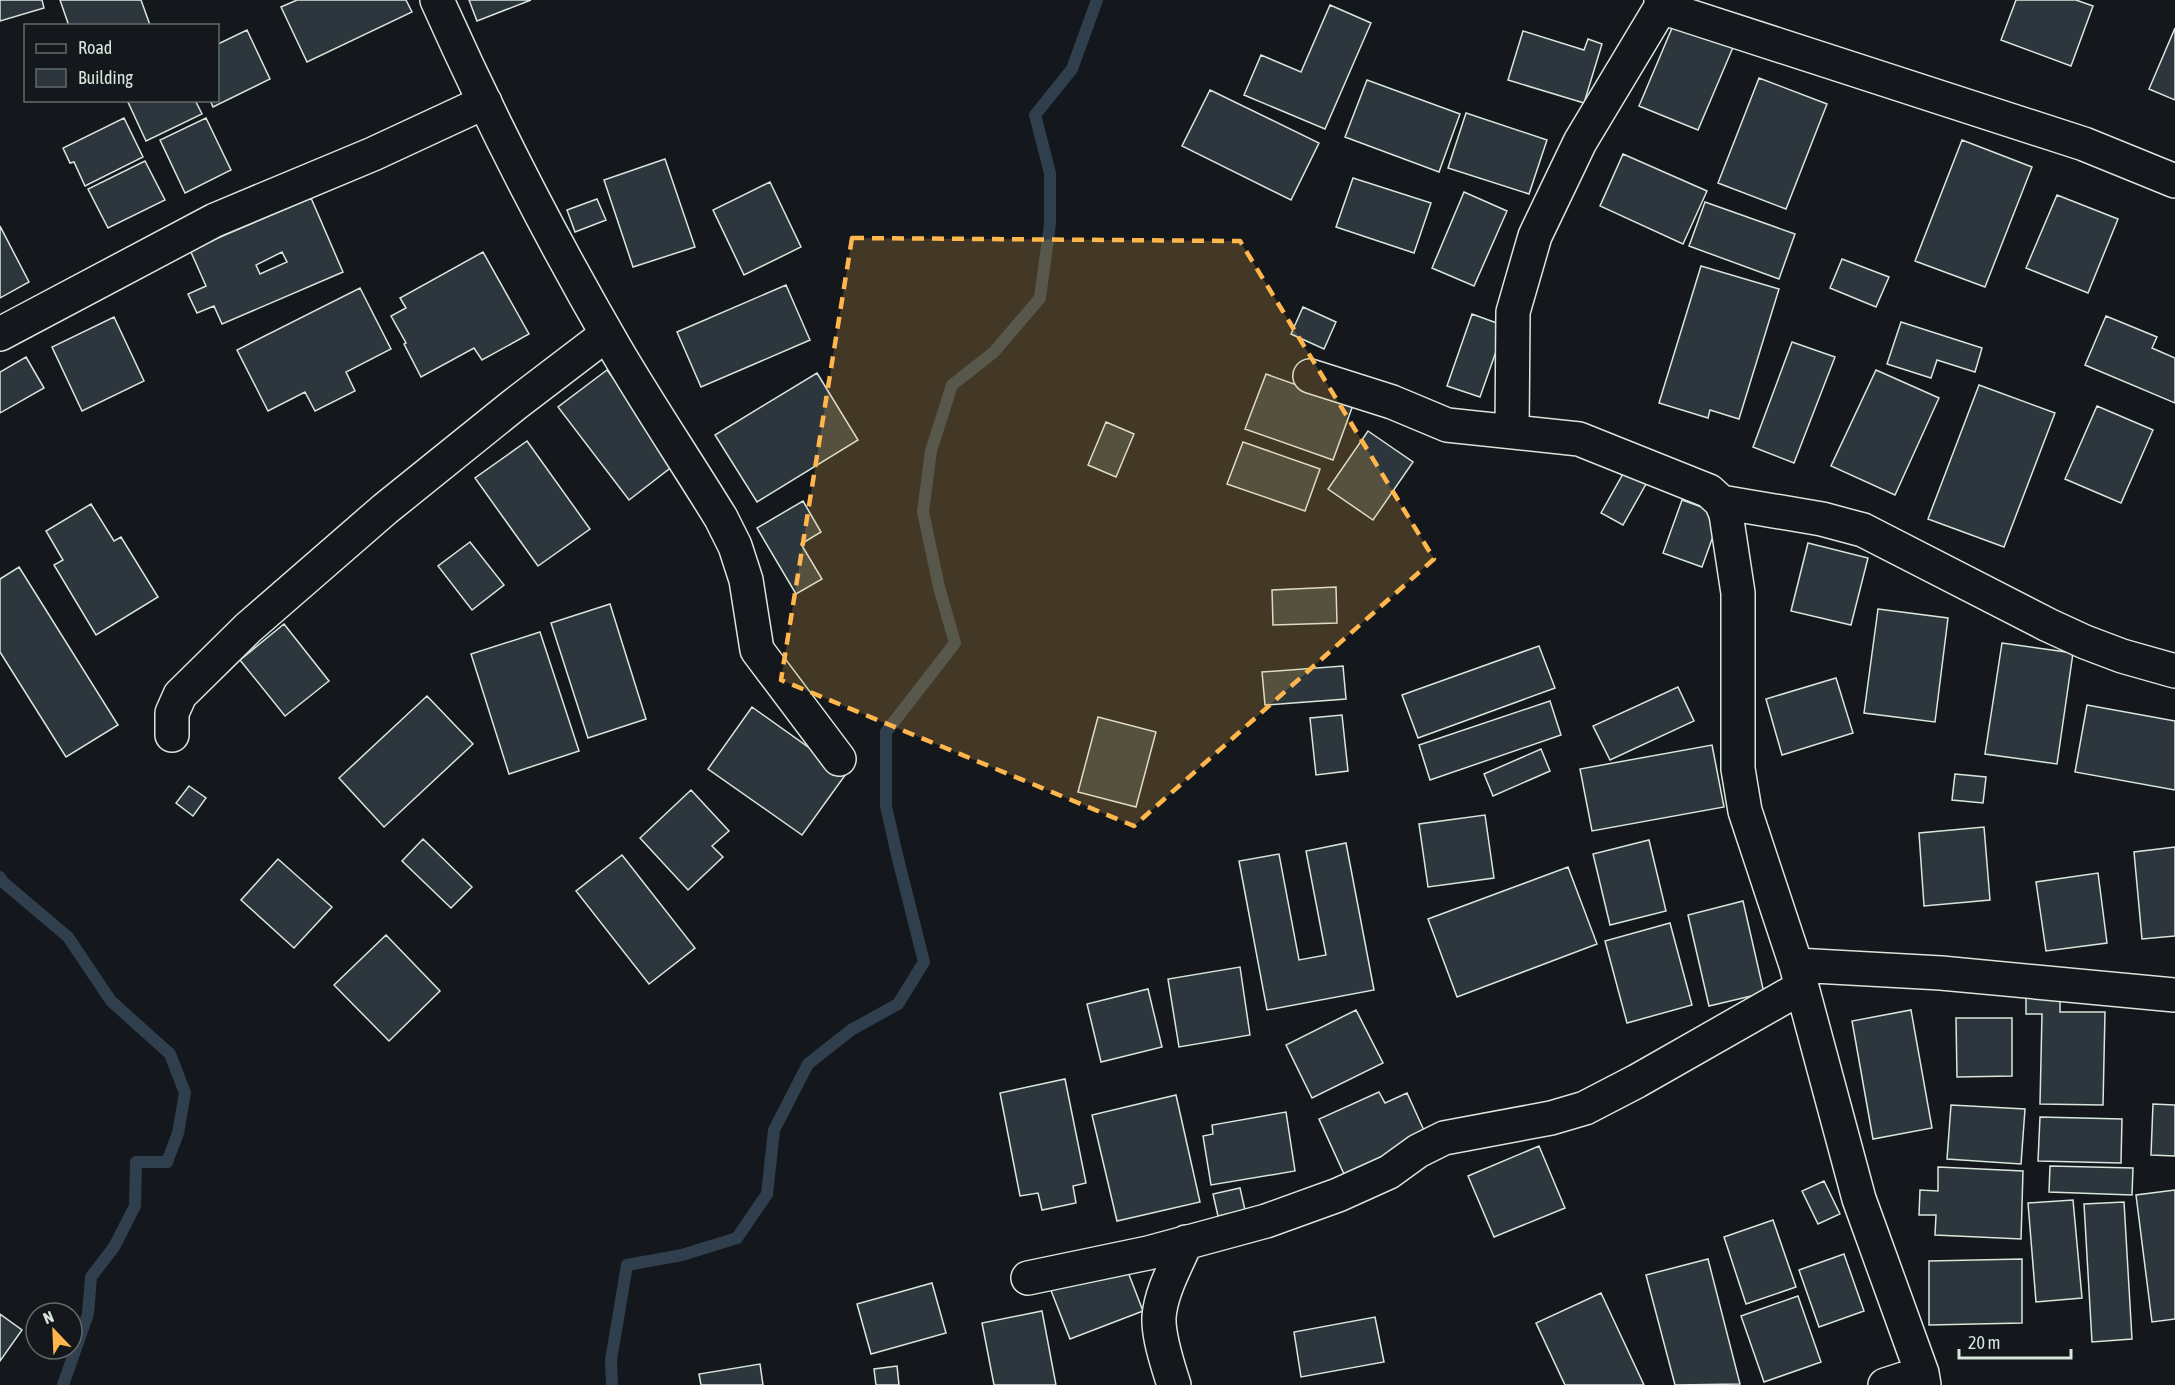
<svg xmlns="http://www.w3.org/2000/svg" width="2175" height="1385" font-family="'Asap Condensed',sans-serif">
<rect width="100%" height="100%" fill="#14181c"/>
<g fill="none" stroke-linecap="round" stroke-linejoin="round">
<path stroke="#2f3f4d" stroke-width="12" d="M 0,877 L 3,882 L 68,937 L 111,1001 L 170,1054 L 185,1093 L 178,1133 L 167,1162 L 136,1162 L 135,1206 L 114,1247 L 91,1277 L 88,1314 L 63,1385
M 612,1385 L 611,1360 L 627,1265 L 682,1255 L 737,1238 L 767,1194 L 774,1130 L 808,1064 L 851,1030 L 898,1004 L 924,962 L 897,855 L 886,806 L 886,732 L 955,643 L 939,587 L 923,512 L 931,451 L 952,385 L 994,352 L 1040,298 L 1050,224 L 1050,173 L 1035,115 L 1072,69 L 1097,0"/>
</g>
<path fill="#2c363c" stroke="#d8e6dc" stroke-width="1.5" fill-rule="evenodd" d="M 0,0 L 42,0 L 44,8 L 0,21 Z
M 60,0 L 141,0 L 150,25 L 69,26 Z
M 297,0 L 406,0 L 412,12 L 307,62 L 281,7 Z
M 469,0 L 531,0 L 477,21 Z
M 2016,0 L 2076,0 L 2093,6 L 2071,66 L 2001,40 Z
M 1330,5 L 1371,23 L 1325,129 L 1244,95 L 1261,55 L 1301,72 Z
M 1675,21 L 1734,45 L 1698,130 L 1639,106 Z
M 2175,28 L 2175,100 L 2149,89 Z
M 247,30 L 270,79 L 213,107 L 210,100 L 218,100 L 218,44 Z
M 1523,31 L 1584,50 L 1588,39 L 1602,44 L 1584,103 L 1508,80 Z
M 1759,78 L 1827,104 L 1786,209 L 1718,183 Z
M 1367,80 L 1460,114 L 1439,172 L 1345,137 Z
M 1210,90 L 1319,143 L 1291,200 L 1182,146 Z
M 127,100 L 195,100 L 202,114 L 146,141 Z
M 1466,113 L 1547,140 L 1529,194 L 1448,168 Z
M 124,118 L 143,157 L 85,186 L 74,162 L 70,163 L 63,148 Z
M 206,118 L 231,170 L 185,193 L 160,140 Z
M 1962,140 L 2032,167 L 1985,287 L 1915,261 Z
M 1623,154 L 1707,191 L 1683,244 L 1600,206 Z
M 665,159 L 695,247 L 633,267 L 604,180 Z
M 145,161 L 165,200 L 108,228 L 88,189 Z
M 1353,178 L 1431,203 L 1414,253 L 1336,227 Z
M 770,182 L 801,247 L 744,275 L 713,210 Z
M 1464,192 L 1507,211 L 1474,286 L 1432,268 Z
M 2057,195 L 2118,219 L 2088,293 L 2026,268 Z
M 311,198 L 343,272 L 222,324 L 214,306 L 197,313 L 188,294 L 206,286 L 190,250 ZM 282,252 L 287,262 L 260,274 L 256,265 Z
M 597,199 L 606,220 L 575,232 L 567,210 Z
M 1705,202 L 1795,234 L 1779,279 L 1689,246 Z
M 0,226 L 29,282 L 0,298 Z
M 483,252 L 529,334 L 482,360 L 474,348 L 421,377 L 404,344 L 406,343 L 391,316 L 406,308 L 400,298 Z
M 1842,259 L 1889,277 L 1876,307 L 1830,288 Z
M 1701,266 L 1779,289 L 1739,419 L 1710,410 L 1708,418 L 1659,403 Z
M 786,285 L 810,340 L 701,387 L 677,332 Z
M 360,288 L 391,349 L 346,372 L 355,391 L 315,411 L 305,392 L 268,411 L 237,350 Z
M 1303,307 L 1336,322 L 1324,349 L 1291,334 Z
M 1472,314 L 1505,326 L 1480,397 L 1447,386 Z
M 2106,316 L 2157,337 L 2152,348 L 2175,358 L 2175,403 L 2085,365 Z
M 114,317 L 144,381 L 82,411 L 52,347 Z
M 1901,322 L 1982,348 L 1975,372 L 1937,360 L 1931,378 L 1887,364 Z
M 1792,342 L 1835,357 L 1794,463 L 1753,447 Z
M 26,357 L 44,388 L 0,413 L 0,372 Z
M 607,370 L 678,462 L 629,500 L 558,407 Z
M 1876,370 L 1939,398 L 1895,495 L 1831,466 Z
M 817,373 L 858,440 L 757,502 L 715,435 Z
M 1266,374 L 1353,405 L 1333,460 L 1245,429 Z
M 1979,385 L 2055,413 L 2004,547 L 1928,519 Z
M 2097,406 L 2153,430 L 2121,503 L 2065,479 Z
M 1106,422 L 1134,434 L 1116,477 L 1088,465 Z
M 1368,431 L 1413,462 L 1373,520 L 1328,489 Z
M 527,441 L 590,529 L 538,566 L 475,478 Z
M 1243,442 L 1320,469 L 1305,511 L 1227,484 Z
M 1624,472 L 1646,484 L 1623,525 L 1601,513 Z
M 1682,500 L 1721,514 L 1702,567 L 1663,553 Z
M 803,501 L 821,532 L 801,544 L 822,579 L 796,594 L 757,528 Z
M 91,504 L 114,541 L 121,537 L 158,597 L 96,635 L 54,565 L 63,560 L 46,531 Z
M 470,542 L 504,585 L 472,610 L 438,566 Z
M 1808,543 L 1868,558 L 1851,625 L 1791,611 Z
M 19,567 L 118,725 L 66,757 L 0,652 L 0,579 Z
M 1336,587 L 1337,623 L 1273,625 L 1272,590 Z
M 610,604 L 646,719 L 588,738 L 551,623 Z
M 1878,609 L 1948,618 L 1935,722 L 1864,713 Z
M 284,624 L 329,681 L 285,716 L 240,660 Z
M 540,632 L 579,751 L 509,774 L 471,654 Z
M 2002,643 L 2073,653 L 2057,764 L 1985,754 Z
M 1539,646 L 1555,688 L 1418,738 L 1402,695 Z
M 1343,666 L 1346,699 L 1265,705 L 1262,672 Z
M 1836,678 L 1853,733 L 1782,755 L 1766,699 Z
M 1678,687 L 1694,721 L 1610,760 L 1593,726 Z
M 427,696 L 473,744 L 384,827 L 339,778 Z
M 1550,701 L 1561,735 L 1430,780 L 1419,745 Z
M 2087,705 L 2175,721 L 2175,790 L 2075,772 Z
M 752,707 L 846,774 L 802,835 L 708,769 Z
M 1342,715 L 1348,771 L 1316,775 L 1310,718 Z
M 1098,717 L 1156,732 L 1136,807 L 1078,792 Z
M 1712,745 L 1724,807 L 1592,831 L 1580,769 Z
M 1541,749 L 1550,771 L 1493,796 L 1484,774 Z
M 1955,774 L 1986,777 L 1983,803 L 1952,800 Z
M 189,786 L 206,798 L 193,816 L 176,803 Z
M 691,790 L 729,831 L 712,846 L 723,857 L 688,890 L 640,838 Z
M 1485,815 L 1494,878 L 1428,887 L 1419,824 Z
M 1984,827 L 1990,900 L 1924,906 L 1919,833 Z
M 423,839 L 472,887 L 451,908 L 402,861 Z
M 1649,840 L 1666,911 L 1610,925 L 1593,854 Z
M 1346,843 L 1374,990 L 1267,1010 L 1239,861 L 1279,854 L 1299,960 L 1326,955 L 1306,851 Z
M 2175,847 L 2175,936 L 2142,939 L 2134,852 Z
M 622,855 L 695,948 L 649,984 L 576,891 Z
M 278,859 L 332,907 L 294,948 L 241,900 Z
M 1568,867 L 1597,944 L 1457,997 L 1428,919 Z
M 2098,873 L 2107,943 L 2046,951 L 2036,882 Z
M 1743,901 L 1764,993 L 1709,1006 L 1688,915 Z
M 1670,923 L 1692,1005 L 1627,1023 L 1605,941 Z
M 386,935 L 440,991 L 389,1041 L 334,985 Z
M 1240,967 L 1250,1035 L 1179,1047 L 1168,979 Z
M 1148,989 L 1162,1047 L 1101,1062 L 1087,1004 Z
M 2026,992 L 2060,992 L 2060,1012 L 2105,1012 L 2103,1105 L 2040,1104 L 2042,1014 L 2026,1014 Z
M 1356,1010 L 1383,1063 L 1312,1098 L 1286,1045 Z
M 1911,1010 L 1932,1128 L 1873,1139 L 1852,1021 Z
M 1956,1018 L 2012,1018 L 2012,1076 L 1957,1077 Z
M 1065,1079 L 1086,1183 L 1073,1186 L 1076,1203 L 1042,1210 L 1038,1193 L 1020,1196 L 1000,1093 Z
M 1379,1092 L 1385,1103 L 1407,1093 L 1427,1137 L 1344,1174 L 1319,1119 Z
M 1176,1095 L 1200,1202 L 1117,1221 L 1092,1115 Z
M 2153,1104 L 2175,1105 L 2175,1156 L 2151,1155 Z
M 1951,1105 L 2025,1109 L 2021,1164 L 1947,1159 Z
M 1286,1112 L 1295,1171 L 1211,1185 L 1203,1136 L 1213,1134 L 1212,1125 Z
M 2040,1117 L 2122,1119 L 2121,1163 L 2038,1161 Z
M 1539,1146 L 1565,1208 L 1494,1237 L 1468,1176 Z
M 2050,1166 L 2133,1168 L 2132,1195 L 2049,1192 Z
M 1938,1167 L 2023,1171 L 2021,1239 L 1935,1235 L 1936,1215 L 1919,1215 L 1920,1190 L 1938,1191 Z
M 1824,1181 L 1840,1214 L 1818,1224 L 1802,1191 Z
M 1240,1188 L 1245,1210 L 1218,1216 L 1213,1194 Z
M 2175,1190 L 2175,1319 L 2152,1322 L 2136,1195 Z
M 2073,1200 L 2082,1298 L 2036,1302 L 2028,1203 Z
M 2124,1202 L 2132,1339 L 2092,1342 L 2084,1204 Z
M 1773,1220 L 1796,1287 L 1746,1304 L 1724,1237 Z
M 1844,1254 L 1864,1311 L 1819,1327 L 1799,1270 Z
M 1123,1259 L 1143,1311 L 1070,1339 L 1050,1288 Z
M 1708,1259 L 1740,1384 L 1675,1385 L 1646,1275 Z
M 2022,1259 L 2022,1323 L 1929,1325 L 1929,1261 Z
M 932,1283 L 946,1333 L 871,1354 L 857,1304 Z
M 1601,1293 L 1644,1385 L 1565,1385 L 1536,1323 Z
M 1798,1296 L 1821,1362 L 1764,1382 L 1741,1316 Z
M 1042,1311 L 1056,1385 L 994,1385 L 982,1323 Z
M 0,1314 L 22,1330 L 0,1361 Z
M 1375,1317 L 1384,1362 L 1301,1377 L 1294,1332 Z
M 760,1364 L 763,1385 L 701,1385 L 699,1374 Z
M 897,1366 L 899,1385 L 876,1385 L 874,1369 Z"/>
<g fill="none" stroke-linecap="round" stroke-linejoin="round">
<defs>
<path id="minor" d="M 437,0 C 490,119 550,236 615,348 C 649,406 686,461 721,518 L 735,546 L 746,580 L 757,650 L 839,759
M 1661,7 L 2084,144 L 2175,181
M 0,334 L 215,220 L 373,154 L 485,102
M 1310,376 L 1392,402 L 1447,425 L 1579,439 L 1709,491 L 1721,502 L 1726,514 L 1738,593 L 1738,769 L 1745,811 L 1796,965 L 1859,1199 L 1922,1373 L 1924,1385
M 1512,431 L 1513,312 L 1535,236 L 1580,142 L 1661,7 L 1661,0
M 1721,502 L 1822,519 L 1863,530 L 2048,625 L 2085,642 L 2122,656 L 2175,671
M 172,735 L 172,713 L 180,695 L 248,628 L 385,509 L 514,405 L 607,334
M 1796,965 L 1941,973 L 2175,995
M 1028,1278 L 1148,1253 L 1266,1221 L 1338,1195 L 1389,1172 L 1418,1151 L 1444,1138 L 1551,1118 L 1585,1108 L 1637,1081 L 1802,987
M 1174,1385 C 1168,1366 1158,1337 1159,1317 C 1161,1291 1176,1266 1186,1242
M 1885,1385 L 1922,1373"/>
</defs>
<use href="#minor" stroke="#d8e6dc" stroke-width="36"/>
<use href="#minor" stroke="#14181c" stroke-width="33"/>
</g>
<path fill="#ffb74d" fill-opacity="0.2" stroke="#ffb74d" stroke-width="4.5" stroke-dasharray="12 8" stroke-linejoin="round" d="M 852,238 L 1240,241 L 1434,559 L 1134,826 L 781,680 Z"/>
<rect x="24" y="24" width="195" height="78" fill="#14181c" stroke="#626a69" stroke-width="1.5"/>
<rect x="36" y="44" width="30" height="9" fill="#14181c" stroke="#626a69" stroke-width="1.5"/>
<text x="78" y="54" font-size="18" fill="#d8e6dc">Road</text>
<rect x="36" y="69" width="30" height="18" fill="#2c363c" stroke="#626a69" stroke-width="1.5"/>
<text x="78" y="84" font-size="18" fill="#d8e6dc">Building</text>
<g transform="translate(54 1331) rotate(337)"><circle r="28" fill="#14181c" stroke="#626a69" stroke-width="1.5"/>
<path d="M0-4.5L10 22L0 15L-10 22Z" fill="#ffb74d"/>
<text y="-9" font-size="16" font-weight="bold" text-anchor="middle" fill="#d8e6dc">N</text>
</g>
<path d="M1959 1349v9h112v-9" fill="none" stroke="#d8e6dc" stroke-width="3"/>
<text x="1968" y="1349" font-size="18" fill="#d8e6dc" stroke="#14181c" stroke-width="4.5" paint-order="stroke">20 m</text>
</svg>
